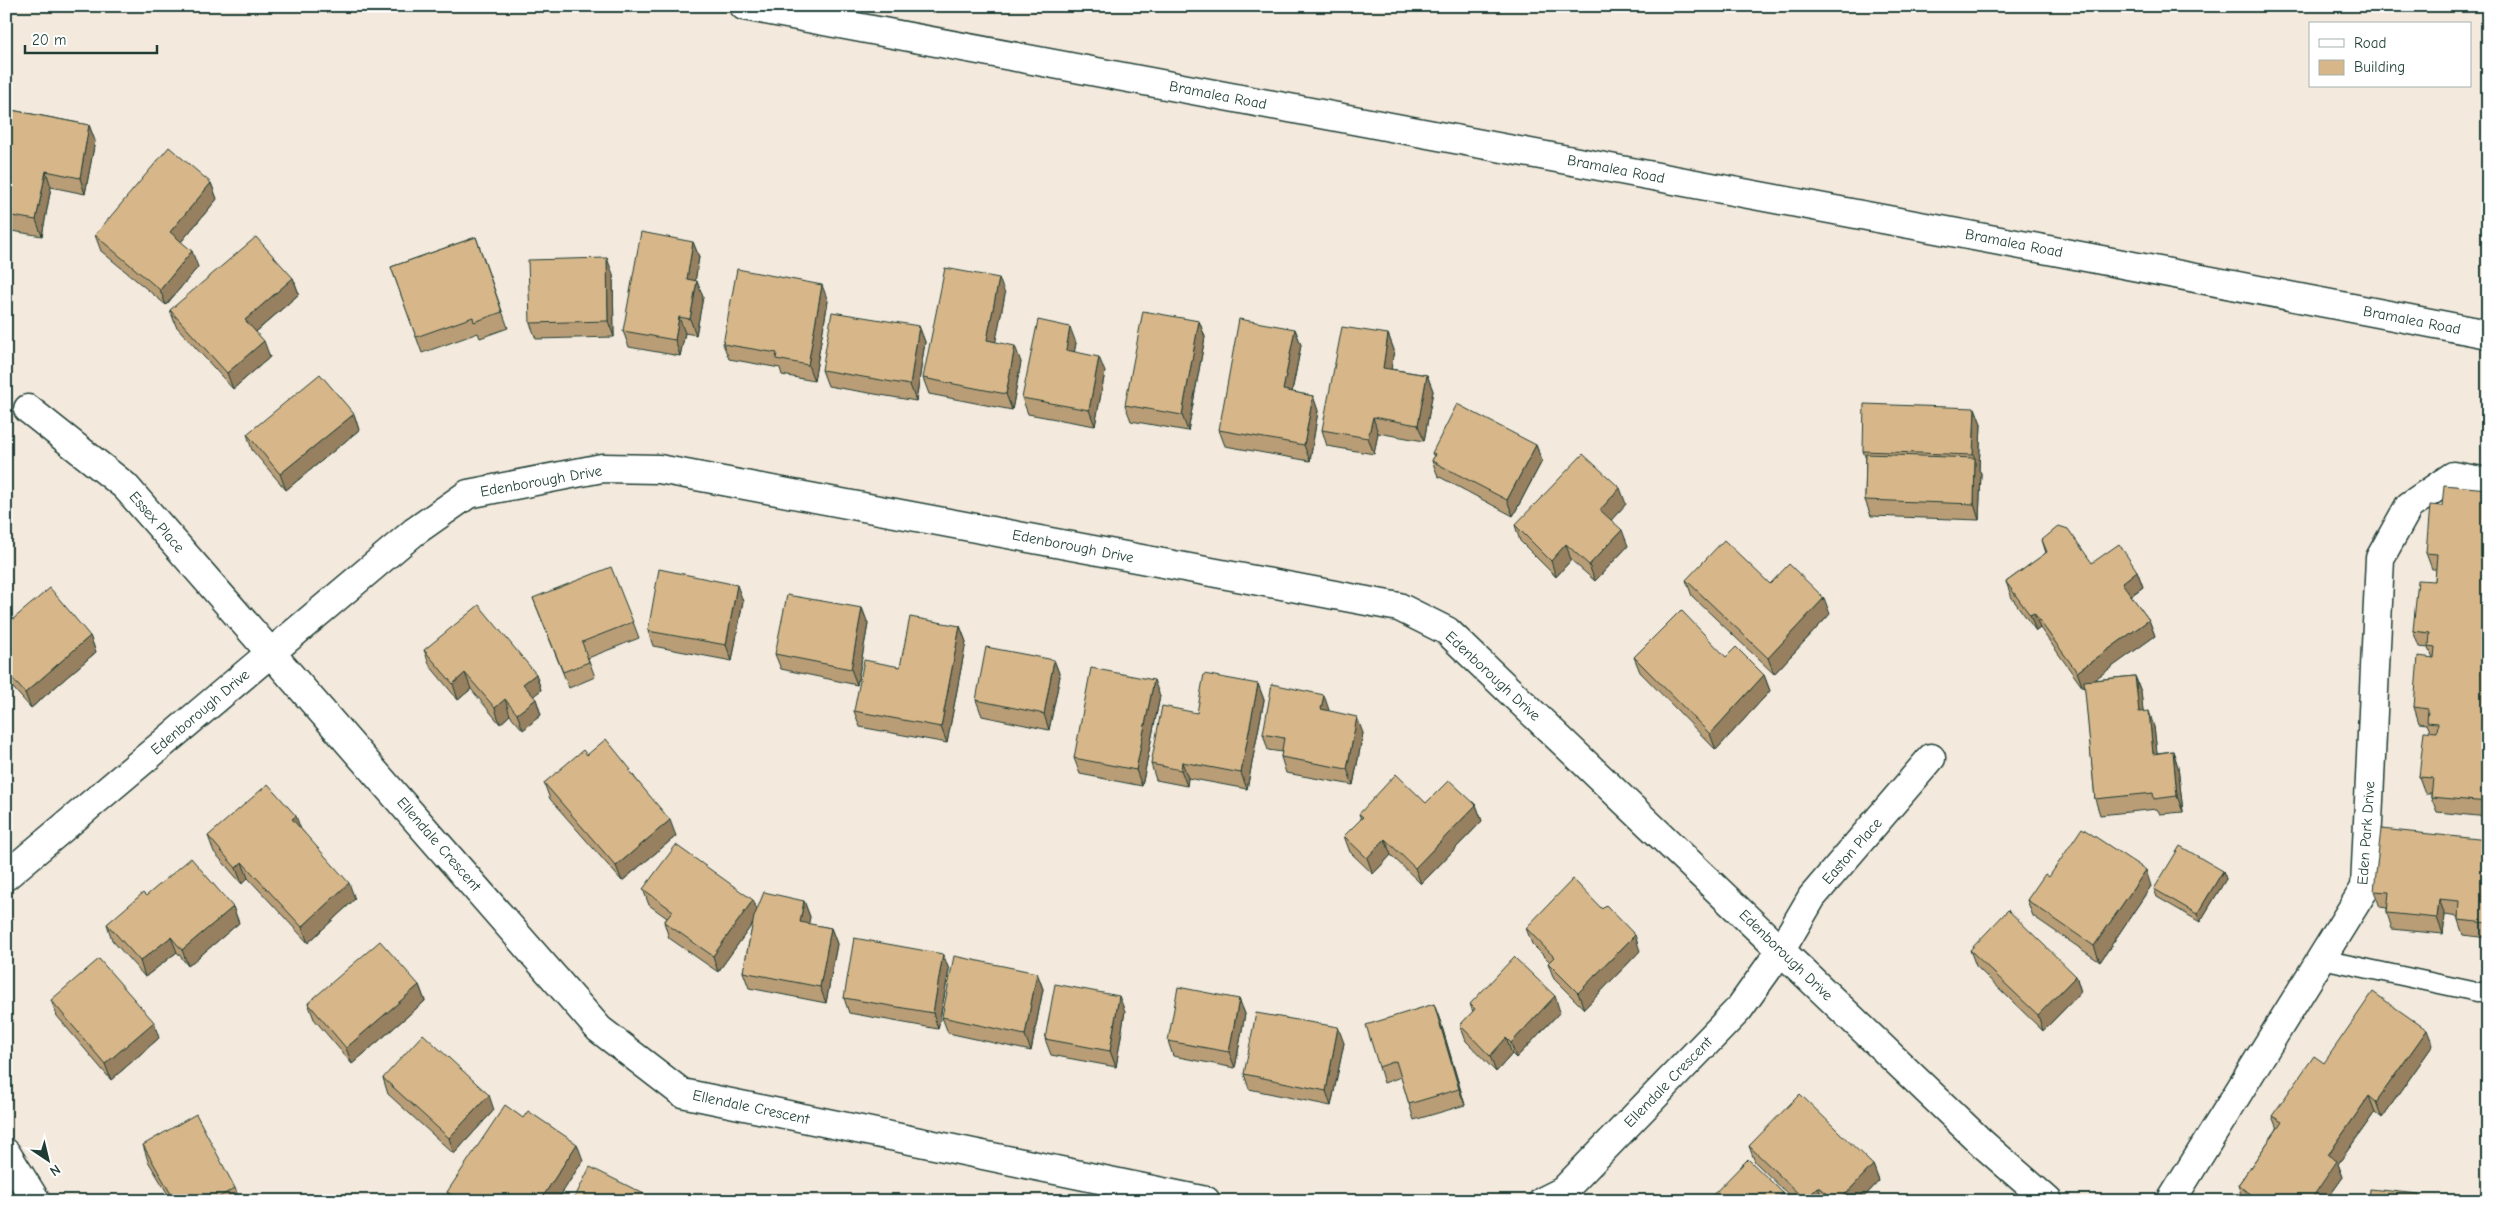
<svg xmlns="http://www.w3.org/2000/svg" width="2494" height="1207" font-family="'Comic Neue',sans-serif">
<rect width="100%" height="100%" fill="#f3e9dc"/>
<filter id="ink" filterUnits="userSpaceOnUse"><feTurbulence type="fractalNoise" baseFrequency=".02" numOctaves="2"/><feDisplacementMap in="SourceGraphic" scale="10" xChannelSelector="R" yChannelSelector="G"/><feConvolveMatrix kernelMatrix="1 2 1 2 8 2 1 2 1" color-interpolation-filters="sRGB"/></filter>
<g filter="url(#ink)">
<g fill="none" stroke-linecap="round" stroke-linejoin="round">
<defs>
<path id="lane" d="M 2322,959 L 2477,992 L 2488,992"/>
<path id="street" d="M 28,409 L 125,486 L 599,1029 L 682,1093 L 1206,1201
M 6,876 L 414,532 L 468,494 L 602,468 L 659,469 L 1399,607 L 1447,631 L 1983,1144 L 2048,1201
M 6,1153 L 36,1201
M 1543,1201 L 1563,1191 L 1739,1009 L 1781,950 L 1812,897 L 1931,758
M 2171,1201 L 2365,888 L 2380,558 L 2409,506 L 2453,476 L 2488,482"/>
<path id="secondary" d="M 744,6 L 2091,258 L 2488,334"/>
</defs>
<use href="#lane" stroke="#1f3d34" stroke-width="21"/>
<use href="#street" stroke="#1f3d34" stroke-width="31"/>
<use href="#secondary" stroke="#1f3d34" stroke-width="31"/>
<use href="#lane" stroke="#fff" stroke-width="18"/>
<use href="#street" stroke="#fff" stroke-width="28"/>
<use href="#secondary" stroke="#fff" stroke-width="28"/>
</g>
<path fill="#b99d77" stroke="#1f3d34" d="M 6,109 L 89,125 L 95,141 L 85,194 L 51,187 L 42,236 L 6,230 Z
M 211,183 L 217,199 L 181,242 L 198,267 L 166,305 L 101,251 L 95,235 Z
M 476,237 L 508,328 L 480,338 L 478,333 L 422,353 L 391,267 Z
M 693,242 L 699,257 L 695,281 L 703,297 L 696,335 L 685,333 L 680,356 L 629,347 L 623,331 Z
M 613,274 L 614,337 L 536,339 L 530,323 Z
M 293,278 L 299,294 L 256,332 L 270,357 L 233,389 L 176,326 L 170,310 Z
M 1005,294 L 995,342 L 1021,362 L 1012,410 L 929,394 L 923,378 Z
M 828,301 L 814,381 L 782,375 L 780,368 L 729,359 L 723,344 Z
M 1199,321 L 1205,337 L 1188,431 L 1131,421 L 1125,405 Z
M 919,326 L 925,342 L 916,401 L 828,386 L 822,370 Z
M 1295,329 L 1301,345 L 1292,392 L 1313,396 L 1318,411 L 1310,461 L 1225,446 L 1219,430 Z
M 1388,334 L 1394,350 L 1391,369 L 1427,375 L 1433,391 L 1424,441 L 1378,433 L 1374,454 L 1327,446 L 1322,430 Z
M 1076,343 L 1074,352 L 1105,372 L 1095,426 L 1028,414 L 1022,398 Z
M 1975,408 L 1981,424 L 1979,470 L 1981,473 L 1979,520 L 1871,516 L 1865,500 L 1866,459 L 1863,451 Z
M 354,414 L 359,430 L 286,490 L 252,450 L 247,434 Z
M 1536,445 L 1542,461 L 1513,516 L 1438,476 L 1432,461 L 1434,457 L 1432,453 Z
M 2488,489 L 2488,817 L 2437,812 L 2431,797 L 2431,793 L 2425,793 L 2419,777 L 2430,731 L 2427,724 L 2419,723 L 2414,707 L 2433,658 L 2429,648 L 2419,647 L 2413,631 L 2435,581 L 2436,569 L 2432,569 L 2426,553 L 2442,506 Z
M 1626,504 L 1611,520 L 1628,546 L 1595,581 L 1571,560 L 1556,577 L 1520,541 L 1515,525 Z
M 2042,540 L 2092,563 L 2137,571 L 2143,587 L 2131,596 L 2149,620 L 2155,636 L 2093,680 L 2135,676 L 2141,692 L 2143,711 L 2154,727 L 2157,753 L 2173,751 L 2178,767 L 2183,812 L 2160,814 L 2157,809 L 2100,815 L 2095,799 L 2085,686 L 2083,688 L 2040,628 L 2036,631 L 2012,598 L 2006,582 L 2046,553 Z
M 1686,580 L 1770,584 L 1830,614 L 1774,674 L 1692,596 Z
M 533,598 L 633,622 L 639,638 L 588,658 L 595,677 L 569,688 Z
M 743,601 L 732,661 L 653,646 L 648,631 Z
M 862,608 L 868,624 L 857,685 L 781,669 L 775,654 Z
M 6,625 L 90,636 L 96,652 L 31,708 L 6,680 Z
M 960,626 L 966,642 L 947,743 L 860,727 L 854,711 L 900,667 Z
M 424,650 L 536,674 L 541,690 L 533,696 L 536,699 L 541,715 L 523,730 L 510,715 L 500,724 L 471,689 L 458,700 L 430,666 Z
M 1634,657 L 1726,657 L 1764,675 L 1770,691 L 1716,750 L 1640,672 Z
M 1054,660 L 1060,676 L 1049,730 L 982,716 L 976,700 Z
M 1258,684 L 1264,700 L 1247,789 L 1188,778 L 1187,786 L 1156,780 L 1151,764 L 1197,713 Z
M 1160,696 L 1142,786 L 1080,774 L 1074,758 Z
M 1329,711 L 1363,733 L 1353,785 L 1286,773 L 1281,757 L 1282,752 L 1268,750 L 1263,734 Z
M 587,755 L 633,775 L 676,836 L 622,881 L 550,799 L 544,783 Z
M 1426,803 L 1476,805 L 1482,821 L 1421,884 L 1391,855 L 1373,874 L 1350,852 L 1344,836 L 1361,819 L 1359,814 Z
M 301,829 L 355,899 L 308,943 L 248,878 L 242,884 L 214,852 L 208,836 Z
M 2488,840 L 2488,938 L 2463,935 L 2458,920 L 2458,917 L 2445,915 L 2443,934 L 2392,929 L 2387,913 L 2387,908 L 2380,907 L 2374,891 Z
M 2223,871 L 2226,879 L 2200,922 L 2157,897 L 2154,889 Z
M 2049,877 L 2151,886 L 2100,962 L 2033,916 L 2027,900 Z
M 643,889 L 757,911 L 804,901 L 810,917 L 808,924 L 831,928 L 837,944 L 826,1003 L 749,988 L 743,972 L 753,923 L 718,972 L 669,938 L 664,922 L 667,918 L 649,905 Z
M 146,896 L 233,907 L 239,923 L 188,966 L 177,952 L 145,977 L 112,940 L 107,924 Z
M 1526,928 L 1640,951 L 1584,1009 L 1554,979 L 1548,963 L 1550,962 L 1532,944 Z
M 1970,950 L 2076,976 L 2081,992 L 2043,1031 L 1976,966 Z
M 943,954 L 949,970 L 938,1029 L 849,1013 L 844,998 Z
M 1037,973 L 1043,989 L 1031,1051 L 948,1033 L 942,1017 Z
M 419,985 L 425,1001 L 352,1064 L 314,1019 L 308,1003 Z
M 1239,999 L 1245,1014 L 1235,1068 L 1173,1056 L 1168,1041 Z
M 51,1000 L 159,1038 L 111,1080 L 57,1016 Z
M 1470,1004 L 1560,1012 L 1516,1058 L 1512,1054 L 1496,1072 L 1466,1041 L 1460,1025 L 1473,1012 Z
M 1125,1011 L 1116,1067 L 1051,1055 L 1045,1039 Z
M 1440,1020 L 1465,1105 L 1414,1120 L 1409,1104 L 1401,1077 L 1384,1083 L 1379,1067 Z
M 1344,1043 L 1331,1106 L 1249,1089 L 1244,1074 Z
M 2433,1045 L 2382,1118 L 2375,1112 L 2338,1164 L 2343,1177 L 2326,1201 L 2243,1201 L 2238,1185 L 2277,1129 L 2272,1116 L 2324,1063 Z
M 383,1078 L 494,1110 L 454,1154 L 388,1094 Z
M 523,1118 L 583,1160 L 557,1201 L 451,1201 L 447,1192 Z
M 143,1145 L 235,1188 L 240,1201 L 172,1201 L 148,1161 Z
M 1749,1146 L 1873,1165 L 1879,1181 L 1860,1201 L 1795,1201 L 1755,1162 Z"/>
<path fill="#968061" stroke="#1f3d34" d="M 89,125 L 95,141 L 85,194 L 80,178 Z
M 46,171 L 51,187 L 42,236 L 36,220 Z
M 211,183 L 217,199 L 176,248 L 170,232 Z
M 693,242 L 699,257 L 693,295 L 687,279 Z
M 192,251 L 198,267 L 166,305 L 160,290 Z
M 607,258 L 613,274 L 614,337 L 608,321 Z
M 293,278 L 299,294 L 251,336 L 245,320 Z
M 999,278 L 1005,294 L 993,356 L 987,340 Z
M 697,281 L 703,297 L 696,335 L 690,319 Z
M 822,285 L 828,301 L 814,381 L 808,365 Z
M 679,317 L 685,333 L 680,356 L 675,340 Z
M 1199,321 L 1205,337 L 1188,431 L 1182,415 Z
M 919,326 L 925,342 L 916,401 L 910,385 Z
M 1070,327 L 1076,343 L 1072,366 L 1066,350 Z
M 1295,329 L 1301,345 L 1289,406 L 1283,390 Z
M 1388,334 L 1394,350 L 1389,384 L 1383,368 Z
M 264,341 L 270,357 L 233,389 L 227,373 Z
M 1015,346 L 1021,362 L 1012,410 L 1006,394 Z
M 1099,357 L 1105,372 L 1095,426 L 1089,410 Z
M 1427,375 L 1433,391 L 1424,441 L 1418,425 Z
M 1313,396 L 1318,411 L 1310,461 L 1304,445 Z
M 1975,408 L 1981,424 L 1979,470 L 1981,473 L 1979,520 L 1974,504 L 1975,458 L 1973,455 Z
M 354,414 L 359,430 L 286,490 L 280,474 Z
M 1373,417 L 1378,433 L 1374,454 L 1368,438 Z
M 1536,445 L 1542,461 L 1513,516 L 1507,500 Z
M 1620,488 L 1626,504 L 1606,526 L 1600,510 Z
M 1622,530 L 1628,546 L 1595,581 L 1589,565 Z
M 1566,544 L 1571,560 L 1556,577 L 1551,561 Z
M 2137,571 L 2143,587 L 2127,598 L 2122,583 Z
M 737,585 L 743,601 L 732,661 L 726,645 Z
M 1824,598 L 1830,614 L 1774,674 L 1768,658 Z
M 6,599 L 12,615 L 6,620 Z
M 862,608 L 868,624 L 857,685 L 851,669 Z
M 2034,613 L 2040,628 L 2036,631 L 2030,615 Z
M 2149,620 L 2155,636 L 2083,688 L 2077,672 Z
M 960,626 L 966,642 L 947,743 L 941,727 Z
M 90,636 L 96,652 L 31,708 L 25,693 Z
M 1054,660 L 1060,676 L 1049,730 L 1044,714 Z
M 465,673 L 471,689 L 458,700 L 453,684 Z
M 536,674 L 541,690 L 529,700 L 523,684 Z
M 1764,675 L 1770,691 L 1716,750 L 1710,734 Z
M 2135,676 L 2141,692 L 2145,728 L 2139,712 Z
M 1154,680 L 1160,696 L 1142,786 L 1136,770 Z
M 1258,684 L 1264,700 L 1247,789 L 1241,773 Z
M 1324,695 L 1329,710 L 1327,725 L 1321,709 Z
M 505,699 L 510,715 L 500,724 L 495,708 Z
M 536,699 L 541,715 L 523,730 L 517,714 Z
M 2149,711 L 2154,727 L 2159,769 L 2153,754 Z
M 1357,717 L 1363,733 L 1353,785 L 1347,769 Z
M 2173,751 L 2178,767 L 2183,812 L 2177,796 Z
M 1182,762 L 1188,778 L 1187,786 L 1181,770 Z
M 1476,805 L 1482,821 L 1421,884 L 1415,868 Z
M 296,816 L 302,832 L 292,819 Z
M 670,820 L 676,836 L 622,881 L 616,866 Z
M 1385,839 L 1391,855 L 1373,874 L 1367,858 Z
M 242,862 L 248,878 L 242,884 L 236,868 Z
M 2146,870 L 2151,886 L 2100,962 L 2094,946 Z
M 2223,871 L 2226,879 L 2200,922 L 2197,914 Z
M 349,883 L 355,899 L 308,943 L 302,927 Z
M 2439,899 L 2445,915 L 2443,934 L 2437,918 Z
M 753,900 L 759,915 L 718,972 L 713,956 Z
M 804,901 L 810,917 L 806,938 L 800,922 Z
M 233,907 L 239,923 L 188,966 L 182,950 Z
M 831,928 L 837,944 L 826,1003 L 820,987 Z
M 1635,935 L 1640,951 L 1584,1009 L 1578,993 Z
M 171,937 L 177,952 L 145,977 L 140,961 Z
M 943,954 L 949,970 L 938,1029 L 933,1013 Z
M 1037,973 L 1043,989 L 1031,1051 L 1025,1035 Z
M 2076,976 L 2081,992 L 2043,1031 L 2038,1015 Z
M 419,985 L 425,1001 L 352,1064 L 346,1048 Z
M 1119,996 L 1125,1011 L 1116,1067 L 1110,1051 Z
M 1555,996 L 1560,1012 L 1516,1058 L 1511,1043 Z
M 1239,999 L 1245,1014 L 1235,1068 L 1229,1052 Z
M 1434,1004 L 1440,1020 L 1465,1105 L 1459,1089 Z
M 154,1022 L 159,1038 L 111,1080 L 105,1064 Z
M 1338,1027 L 1344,1043 L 1331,1106 L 1326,1091 Z
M 2427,1030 L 2433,1045 L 2382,1118 L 2376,1102 Z
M 1506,1038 L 1512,1054 L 1496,1072 L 1490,1056 Z
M 489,1095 L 494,1110 L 454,1154 L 449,1138 Z
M 2369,1096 L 2375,1112 L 2338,1164 L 2343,1177 L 2326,1201 L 2310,1201 L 2328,1155 Z
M 577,1144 L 583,1160 L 557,1201 L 540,1201 Z
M 1873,1165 L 1879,1181 L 1860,1201 L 1839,1201 Z
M 1818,1187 L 1823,1201 L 1805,1201 Z
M 1783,1193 L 1785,1201 L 1776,1201 Z"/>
<path fill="#d7b78a" stroke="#1f3d34" d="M 6,109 L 89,125 L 80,178 L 46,171 L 36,220 L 6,215 Z
M 169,147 L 211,183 L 170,232 L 192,251 L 160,290 L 95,235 Z
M 641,232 L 693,242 L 687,279 L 697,281 L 690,319 L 679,317 L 675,340 L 623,331 Z
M 256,237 L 293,278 L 245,320 L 264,341 L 227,373 L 170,310 Z
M 476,237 L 502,312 L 474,322 L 473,317 L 416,337 L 391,267 Z
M 607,258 L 608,321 L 530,323 L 528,260 Z
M 945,268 L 999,278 L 987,340 L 1015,346 L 1006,394 L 923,378 Z
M 737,269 L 822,285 L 808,365 L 776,359 L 777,353 L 723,344 Z
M 1143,311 L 1199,321 L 1182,415 L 1125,405 Z
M 832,312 L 919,326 L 910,385 L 822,370 Z
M 1239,319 L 1295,329 L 1283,390 L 1313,396 L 1304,445 L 1219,430 Z
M 1038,320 L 1070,327 L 1066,350 L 1099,357 L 1089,410 L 1022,398 Z
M 1342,327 L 1388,334 L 1383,368 L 1427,375 L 1418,425 L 1373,417 L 1368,438 L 1322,430 Z
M 320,374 L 354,414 L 280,474 L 247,434 Z
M 1457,404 L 1536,445 L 1507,500 L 1432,461 L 1435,454 L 1432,453 Z
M 1864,404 L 1975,408 L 1973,455 L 1863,451 Z
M 1583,454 L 1620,488 L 1600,510 L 1622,530 L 1589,565 L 1566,544 L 1551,561 L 1515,525 Z
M 1866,454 L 1975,458 L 1974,504 L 1865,500 Z
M 2444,485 L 2488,489 L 2488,802 L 2431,797 L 2433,778 L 2419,777 L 2424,731 L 2437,732 L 2438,723 L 2427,722 L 2428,709 L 2414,707 L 2418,656 L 2434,658 L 2435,647 L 2429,646 L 2430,633 L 2413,631 L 2418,580 L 2435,581 L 2437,554 L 2426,553 L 2430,505 L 2442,506 Z
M 2059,526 L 2068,529 L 2092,563 L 2119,544 L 2137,571 L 2122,583 L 2149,620 L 2077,672 L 2034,613 L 2030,615 L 2006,582 L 2047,552 L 2042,540 Z
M 1724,540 L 1770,584 L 1789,564 L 1824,598 L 1768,658 L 1686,580 Z
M 611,567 L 633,622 L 582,642 L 589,662 L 563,672 L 533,598 Z
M 659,569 L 737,585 L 726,645 L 648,631 Z
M 50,588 L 90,636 L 25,693 L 6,671 L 6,625 Z
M 787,595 L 862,608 L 851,669 L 775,654 Z
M 479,605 L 536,674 L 523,684 L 536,699 L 517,714 L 505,699 L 495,708 L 465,673 L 453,684 L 424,650 Z
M 1681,610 L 1726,657 L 1736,647 L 1764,675 L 1710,734 L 1634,657 Z
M 910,617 L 960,626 L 941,727 L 854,711 L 864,660 L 900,667 Z
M 986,647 L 1054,660 L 1044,714 L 976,700 Z
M 1091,668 L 1154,680 L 1136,770 L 1074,758 Z
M 1204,674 L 1258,684 L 1241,773 L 1182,762 L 1181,770 L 1151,764 L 1162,706 L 1197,713 Z
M 2135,676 L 2139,712 L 2149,711 L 2153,754 L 2173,751 L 2177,796 L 2154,799 L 2153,793 L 2095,799 L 2084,681 Z
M 1272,684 L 1324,695 L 1321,709 L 1357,717 L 1347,769 L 1281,757 L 1284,738 L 1263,734 Z
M 606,739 L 631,770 L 629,771 L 670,820 L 616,866 L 544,783 L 583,750 L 587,755 Z
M 1396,774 L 1426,803 L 1449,780 L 1476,805 L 1415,868 L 1385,839 L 1367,858 L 1344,836 L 1363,817 L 1359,814 Z
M 268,784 L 296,816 L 292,819 L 349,883 L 302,927 L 242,862 L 236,868 L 208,836 Z
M 2082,828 L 2146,870 L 2094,946 L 2027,900 L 2045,874 L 2049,877 Z
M 2381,829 L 2488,840 L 2488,923 L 2458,920 L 2459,901 L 2439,899 L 2437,918 L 2387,913 L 2389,892 L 2374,891 Z
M 676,845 L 753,900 L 713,956 L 664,922 L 673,911 L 643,889 Z
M 2180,846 L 2223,871 L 2197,914 L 2154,889 Z
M 191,858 L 233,907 L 182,950 L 171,937 L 140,961 L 107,924 L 143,893 L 146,896 Z
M 1573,879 L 1602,909 L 1606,905 L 1635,935 L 1578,993 L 1548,963 L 1554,957 L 1526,928 Z
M 764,892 L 804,901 L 800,922 L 831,928 L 820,987 L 743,972 L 754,917 Z
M 2008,910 L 2076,976 L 2038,1015 L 1970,950 Z
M 854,938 L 943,954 L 933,1013 L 844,998 Z
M 380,941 L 419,985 L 346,1048 L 308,1003 Z
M 954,956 L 1037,973 L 1025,1035 L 942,1017 Z
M 1514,957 L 1555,996 L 1511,1043 L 1506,1038 L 1490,1056 L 1460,1025 L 1475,1009 L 1470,1004 Z
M 99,959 L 154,1022 L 105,1064 L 51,1000 Z
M 1055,984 L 1119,996 L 1110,1051 L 1045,1039 Z
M 1178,987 L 1239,999 L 1229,1052 L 1168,1041 Z
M 2373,992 L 2427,1030 L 2376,1102 L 2369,1096 L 2328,1155 L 2337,1161 L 2310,1201 L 2259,1201 L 2238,1185 L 2282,1122 L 2272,1116 L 2314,1056 L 2324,1063 Z
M 1434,1004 L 1459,1089 L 1409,1104 L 1396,1061 L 1379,1067 L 1366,1025 Z
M 1256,1013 L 1338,1027 L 1326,1091 L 1244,1074 Z
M 423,1034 L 489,1095 L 449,1138 L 383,1078 Z
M 1800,1094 L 1873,1165 L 1839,1201 L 1838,1201 L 1818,1187 L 1805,1200 L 1749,1146 Z
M 505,1105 L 523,1118 L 528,1111 L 577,1144 L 540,1201 L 461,1201 L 447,1192 Z
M 196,1114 L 235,1188 L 212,1201 L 175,1201 L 143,1145 Z
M 1748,1159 L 1783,1193 L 1776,1201 L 1707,1201 Z
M 590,1167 L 658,1201 L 573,1201 Z
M 2370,1189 L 2419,1194 L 2418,1201 L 2369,1201 Z"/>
</g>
<g text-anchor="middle" stroke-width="5" stroke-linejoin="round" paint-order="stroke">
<g font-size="15" fill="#1f3d34" stroke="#fff">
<text transform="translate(1218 95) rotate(11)" y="5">Bramalea Road</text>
<text transform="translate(1616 169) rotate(11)" y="5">Bramalea Road</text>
<text transform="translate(2014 243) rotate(11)" y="5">Bramalea Road</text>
<text transform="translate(2412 320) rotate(11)" y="5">Bramalea Road</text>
<text transform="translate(541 481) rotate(-10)" y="5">Edenborough Drive</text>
<text transform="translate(157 522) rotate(49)" y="5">Essex Place</text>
<text transform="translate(1073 546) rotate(11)" y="5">Edenborough Drive</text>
<text transform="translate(1493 676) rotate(43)" y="5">Edenborough Drive</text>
<text transform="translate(200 712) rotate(-40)" y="5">Edenborough Drive</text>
<text transform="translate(2366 833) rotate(-86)" y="5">Eden Park Drive</text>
<text transform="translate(439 844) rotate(49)" y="5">Ellendale Crescent</text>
<text transform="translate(1852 851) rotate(-49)" y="5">Easton Place</text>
<text transform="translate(1786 955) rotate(44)" y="5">Edenborough Drive</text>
<text transform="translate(1668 1082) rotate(-46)" y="5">Ellendale Crescent</text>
<text transform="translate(751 1107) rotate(12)" y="5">Ellendale Crescent</text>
</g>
</g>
<rect width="2494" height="1207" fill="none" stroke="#fff" stroke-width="25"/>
<rect x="12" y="12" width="2469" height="1182" fill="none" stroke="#1f3d34" stroke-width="2" filter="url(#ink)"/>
<rect x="2309" y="22" width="162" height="65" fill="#ffffff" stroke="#a5b1ae"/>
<rect x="2319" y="39" width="25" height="8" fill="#ffffff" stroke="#a5b1ae"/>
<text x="2354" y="48" font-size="15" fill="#1f3d34">Road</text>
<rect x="2319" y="60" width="25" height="15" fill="#d7b78a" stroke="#a5b1ae"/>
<text x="2354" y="72" font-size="15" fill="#1f3d34">Building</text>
<g transform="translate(48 1160) rotate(145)" stroke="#ffffff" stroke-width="4" paint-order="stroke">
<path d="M0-4L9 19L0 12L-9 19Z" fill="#1f3d34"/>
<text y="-8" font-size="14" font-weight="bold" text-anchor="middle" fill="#1f3d34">N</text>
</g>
<path d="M25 45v8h132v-8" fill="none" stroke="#1f3d34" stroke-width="2.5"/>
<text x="32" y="45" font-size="15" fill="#1f3d34" stroke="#ffffff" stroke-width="4" paint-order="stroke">20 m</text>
</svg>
